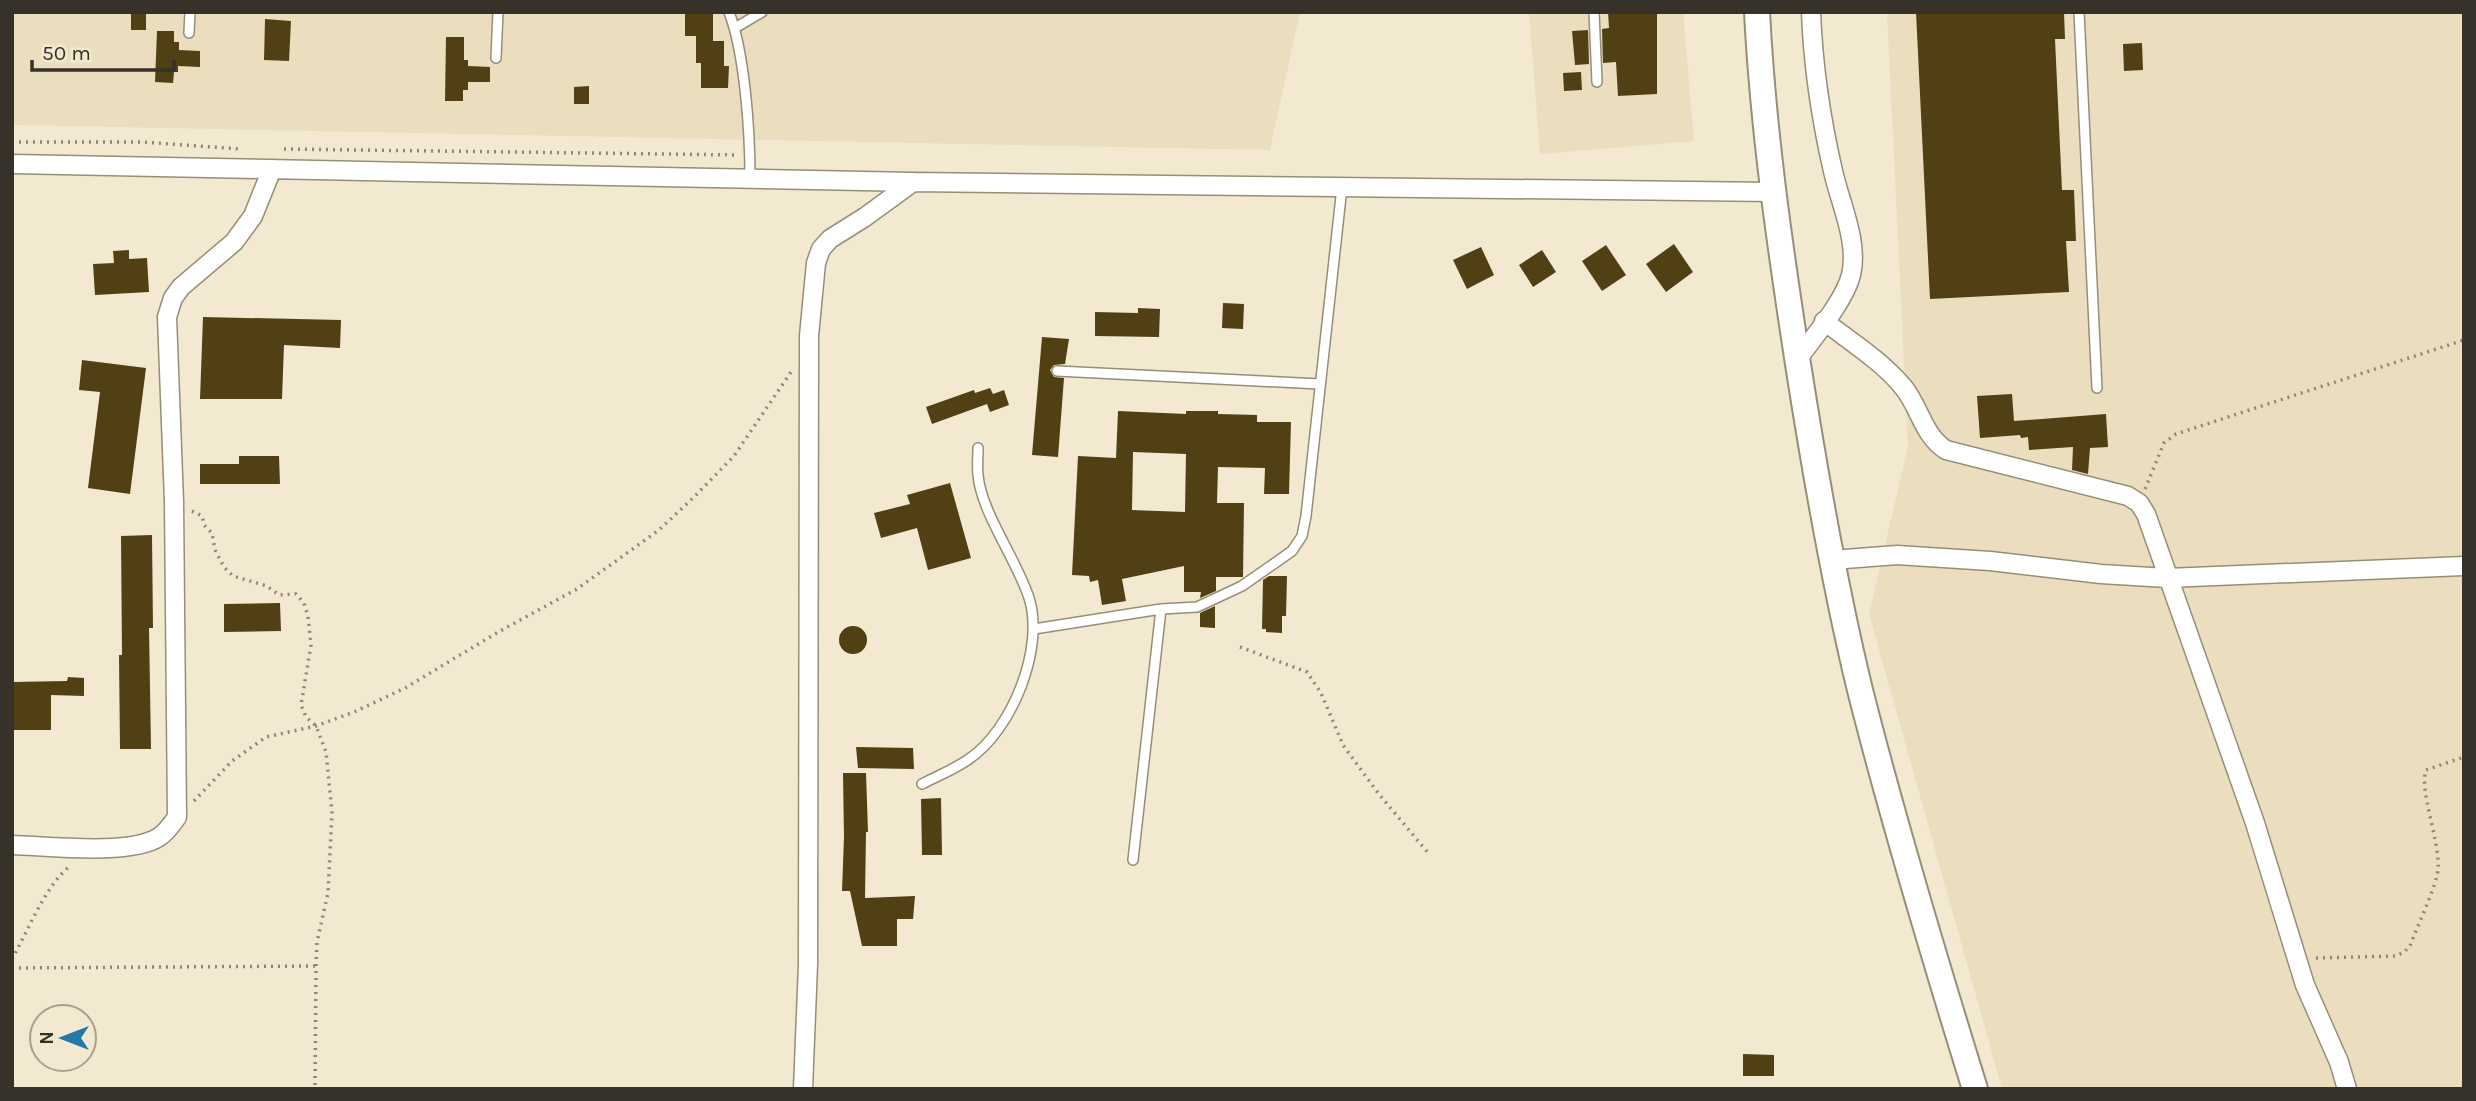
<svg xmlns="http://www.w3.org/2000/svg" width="2476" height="1101" font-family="Karla,sans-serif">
<rect width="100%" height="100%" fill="#f3e9d1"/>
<path fill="#ebdebf" d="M 12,12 L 1300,12 L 1270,150 L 12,125 Z
M 1529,12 L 1683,12 L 1694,141 L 1540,154 Z
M 1887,12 L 2464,12 L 2464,1089 L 2002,1089 L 1869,614 L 1908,446 Z"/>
<path fill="#504013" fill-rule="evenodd" d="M 131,12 L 146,12 L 146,30 L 131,30 Z
M 1608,12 L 1657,12 L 1657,94 L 1618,96 L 1616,62 L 1603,63 L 1602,29 L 1609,28 Z
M 1916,12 L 2064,12 L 2065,39 L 2055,39 L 2062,190 L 2074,190 L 2076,241 L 2066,241 L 2069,292 L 1930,299 Z
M 685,14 L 713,14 L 713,41 L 724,41 L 724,66 L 729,66 L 728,88 L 701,88 L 701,63 L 696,63 L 696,36 L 685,36 Z
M 265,19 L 291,21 L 289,61 L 264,60 Z
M 1588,30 L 1589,64 L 1575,65 L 1572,31 Z
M 157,31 L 174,31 L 174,42 L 179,42 L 179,50 L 200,51 L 200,67 L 178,66 L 178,72 L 174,72 L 173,83 L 155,82 Z
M 446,37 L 464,37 L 464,60 L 468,60 L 468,66 L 490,67 L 490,82 L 468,82 L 468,90 L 463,90 L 463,101 L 445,101 Z
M 2142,43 L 2143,70 L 2124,71 L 2123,44 Z
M 1581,72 L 1582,90 L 1564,91 L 1563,73 Z
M 589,86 L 589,104 L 574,104 L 574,87 Z
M 1674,244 L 1693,272 L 1666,292 L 1646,264 Z
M 1606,245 L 1626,275 L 1602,291 L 1582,261 Z
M 1481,247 L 1494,275 L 1467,289 L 1453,260 Z
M 129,250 L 129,259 L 147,258 L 149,292 L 95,295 L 93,264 L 114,263 L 113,251 Z
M 1542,250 L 1556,272 L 1533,287 L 1519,265 Z
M 1223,303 L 1244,304 L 1243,329 L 1222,328 Z
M 1138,308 L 1160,309 L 1159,337 L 1095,336 L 1095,312 L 1138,313 Z
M 203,317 L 341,320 L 340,348 L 284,345 L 282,399 L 200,399 Z
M 1042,337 L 1069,339 L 1065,364 L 1054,365 L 1050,370 L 1054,377 L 1064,378 L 1058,457 L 1032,455 Z
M 82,360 L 146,368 L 130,494 L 88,488 L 100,392 L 79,390 Z
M 990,388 L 993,394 L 1004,390 L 1009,405 L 990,412 L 987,404 L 932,424 L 926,407 L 974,390 L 975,393 Z
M 2012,394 L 2014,421 L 2106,414 L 2108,447 L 2090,448 L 2088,474 L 2072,470 L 2073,447 L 2029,450 L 2028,437 L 2021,438 L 2020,435 L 1980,438 L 1977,396 Z
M 1118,411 L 1186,414 L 1186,411 L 1218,411 L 1218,414 L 1257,415 L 1257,422 L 1291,422 L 1289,494 L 1264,494 L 1265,468 L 1218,467 L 1217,503 L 1244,503 L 1243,577 L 1216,577 L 1216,591 L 1200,598 L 1201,592 L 1184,592 L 1184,566 L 1122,579 L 1126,601 L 1102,605 L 1098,580 L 1090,582 L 1089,576 L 1072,575 L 1078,456 L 1116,458 ZM 1133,452 L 1186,454 L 1185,512 L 1132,510 Z
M 239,456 L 279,456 L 280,484 L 200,484 L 200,464 L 239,464 Z
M 950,483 L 971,558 L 928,570 L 917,528 L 881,538 L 874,513 L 910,504 L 907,495 Z
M 152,535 L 153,628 L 149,628 L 151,749 L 120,749 L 119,655 L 122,655 L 121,536 Z
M 1269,576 L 1287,576 L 1286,616 L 1282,616 L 1282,633 L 1266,632 L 1266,629 L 1262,629 L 1263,580 Z
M 280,603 L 281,631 L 224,632 L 224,604 Z
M 1215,606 L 1215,628 L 1200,627 L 1200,613 Z
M839 640a14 14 0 1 1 28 0a14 14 0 1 1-28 0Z
M 68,677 L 84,678 L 84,696 L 51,695 L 51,730 L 12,730 L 12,682 L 67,681 Z
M 856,747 L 913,748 L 914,769 L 858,768 Z
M 843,773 L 866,773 L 868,832 L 866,832 L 865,898 L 915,896 L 913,919 L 897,919 L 897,946 L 862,946 L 850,891 L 842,891 L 844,837 Z
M 941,798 L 942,855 L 922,855 L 921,799 Z
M 1743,1054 L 1774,1055 L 1774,1076 L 1743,1076 Z"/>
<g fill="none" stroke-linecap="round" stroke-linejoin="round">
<defs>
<path id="service" d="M 729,12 C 745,54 750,132 750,178
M 1594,12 L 1597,82
M 2079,12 L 2097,388
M 735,28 L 762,12
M 189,33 L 190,12
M 496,58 L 498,12
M 1057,371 L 1320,384
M 1034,629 L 1161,609 L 1197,607 L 1242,586 L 1292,551 L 1302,536 L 1306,516 L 1342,187
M 922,784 C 937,776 955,769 969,759 C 1012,730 1045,648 1029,598 C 1017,560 981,512 978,475 C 977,466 978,457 978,448
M 1133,860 L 1161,609"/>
<path id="minor" d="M 12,164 L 913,182 L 1773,192
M 1824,321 C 1851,342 1882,361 1904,388 C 1920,408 1923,435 1946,450 L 2128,496 L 2139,503 L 2146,514 L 2255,823 L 2305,985 L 2339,1062 L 2347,1089
M 1797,360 C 1813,338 1845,300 1851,275 C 1859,242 1840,203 1833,171 C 1821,119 1813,65 1811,12
M 1832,560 L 1897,555 L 1990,561 L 2101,574 L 2167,578 L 2464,566
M 12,845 C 48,846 130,856 159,837 C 167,832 172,824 177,817 L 174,502 L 167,317 L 173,298 L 181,287 L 234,242 L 253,216 L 272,169
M 803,1089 L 808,964 L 809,336 L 816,263 L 821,249 L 830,239 L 865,217 L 913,182"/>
<path id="secondary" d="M 1757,12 C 1763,130 1780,247 1798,364 C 1815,473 1834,583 1860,690 C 1894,824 1934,957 1975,1089"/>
</defs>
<use href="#service" stroke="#978e77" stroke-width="12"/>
<use href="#minor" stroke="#978e77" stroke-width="21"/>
<use href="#secondary" stroke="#978e77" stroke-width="28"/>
<path stroke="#8e8777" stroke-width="3.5" stroke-dasharray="2 5" stroke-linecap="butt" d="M 12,142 L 142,142 L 241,149
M 284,149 L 738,155
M 2145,489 L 2164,443 L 2176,434 L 2464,340
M 192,511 L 202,516 L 204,525 L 212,533 L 215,550 L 224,567 L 233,576 L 267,586 L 279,595 L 296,594 L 304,603 L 308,616 L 311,645 L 301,705 L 306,717 L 316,726 L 326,752 L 332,812 L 328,893 L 317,942 L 316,966 L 315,1089
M 1240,647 L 1307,672 L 1321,693 L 1343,745 L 1378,793 L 1429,854
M 194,801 L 232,761 L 266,737 L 316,726 L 354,712 L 405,688 L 500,631 L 577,589 L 659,530 L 694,497 L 734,456 L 791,372
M 2316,958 L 2396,956 L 2404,952 L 2410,946 C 2416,929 2438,883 2438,868 C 2440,841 2419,791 2426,770 L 2464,757
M 12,959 C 28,931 45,886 70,866
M 12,968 L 315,966"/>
<use href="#service" stroke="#fff" stroke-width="9"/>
<use href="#minor" stroke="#fff" stroke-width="18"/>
<use href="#secondary" stroke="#fff" stroke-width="24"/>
</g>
<rect width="2476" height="1101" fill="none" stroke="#363229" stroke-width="28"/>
<g transform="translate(63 1038) rotate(270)"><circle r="33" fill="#f3e9d1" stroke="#a7a08e" stroke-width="2"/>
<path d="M0-5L12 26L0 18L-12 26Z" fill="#2479a8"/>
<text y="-10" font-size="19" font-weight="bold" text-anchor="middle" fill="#363229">N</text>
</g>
<path d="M32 60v10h142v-10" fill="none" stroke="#363229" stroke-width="3.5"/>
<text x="42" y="60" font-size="21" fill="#363229" stroke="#f3e9d1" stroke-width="5" paint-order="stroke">50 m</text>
</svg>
